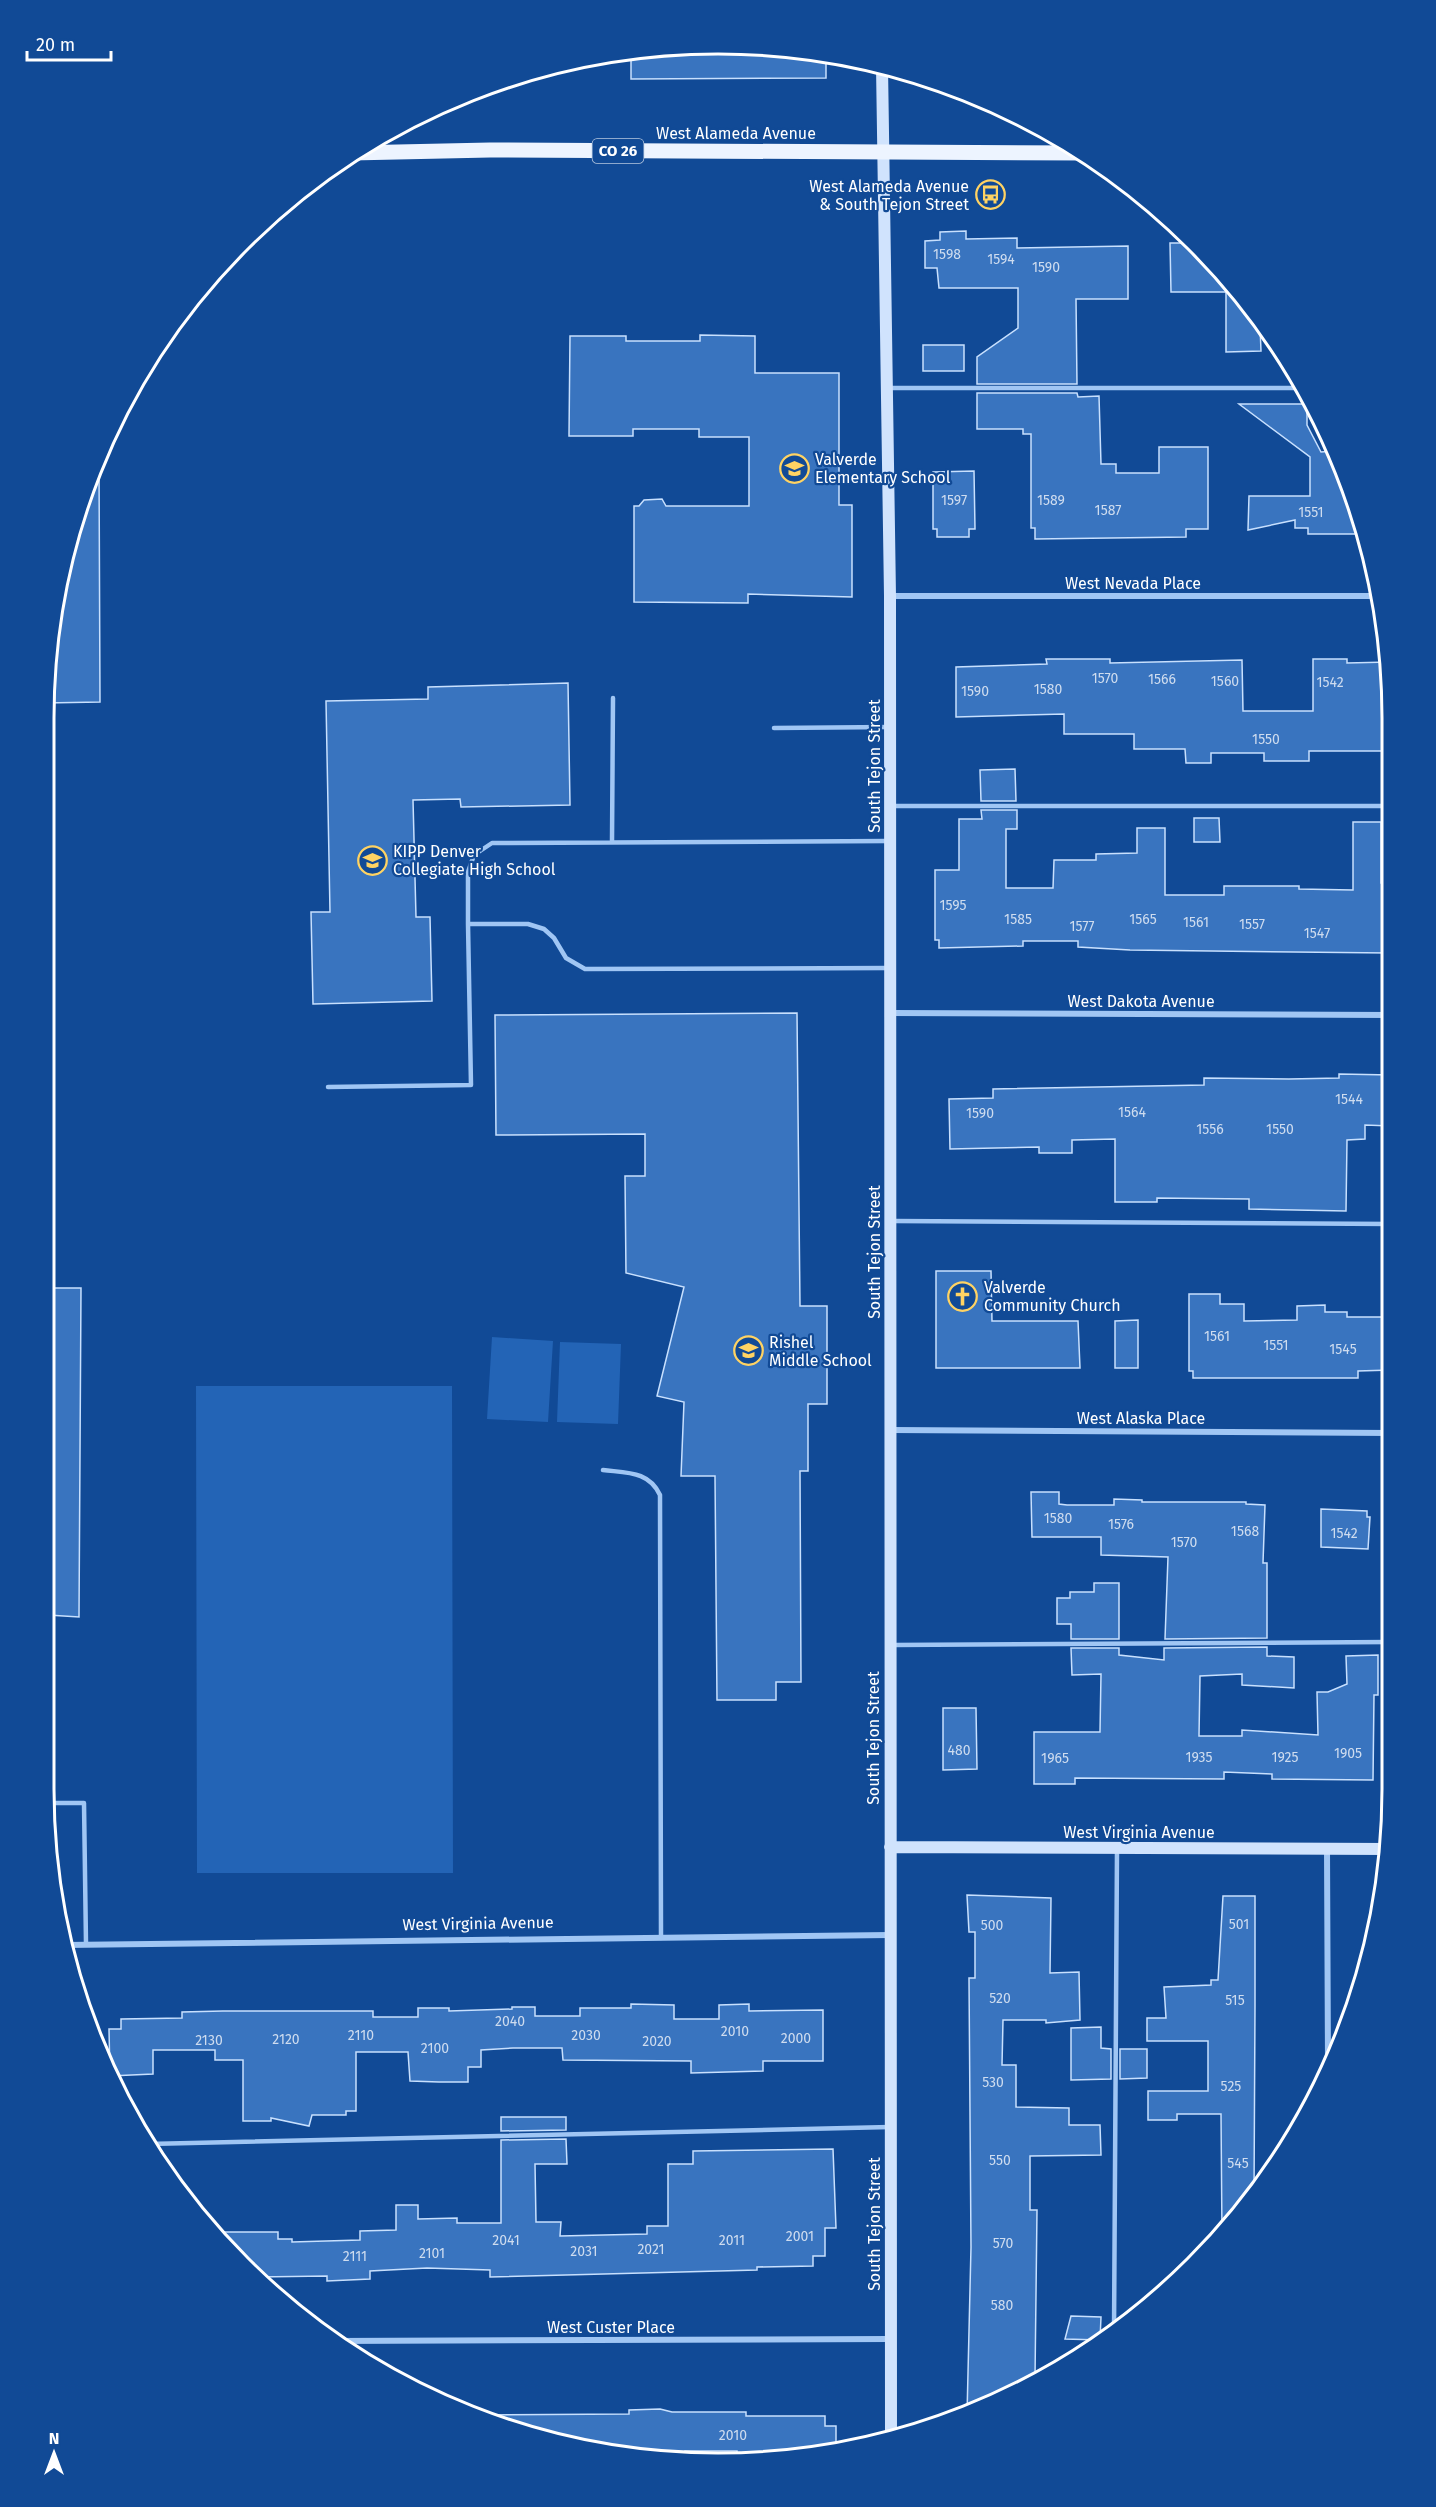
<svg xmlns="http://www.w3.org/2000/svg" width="1436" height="2507" font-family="'Fira Sans',sans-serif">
<rect width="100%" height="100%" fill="#114a96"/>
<path fill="#2364b6" d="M 492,1337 L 553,1341 L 548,1422 L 487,1419 Z
M 560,1342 L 621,1344 L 618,1424 L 557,1422 Z
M 196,1386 L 452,1386 L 453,1873 L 197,1873 Z"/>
<path fill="#3974bf" stroke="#c8e0fe" stroke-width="1.5" d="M 718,44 L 826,54 L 826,78 L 631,79 L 631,52 Z
M 966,231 L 966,239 L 1017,238 L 1017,248 L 1128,246 L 1128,299 L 1076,299 L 1077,384 L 977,384 L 977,357 L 1018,328 L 1018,288 L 939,288 L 937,268 L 925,268 L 925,241 L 940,240 L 940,232 Z
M 1170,243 L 1196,243 L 1260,326 L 1261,351 L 1226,352 L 1226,292 L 1171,292 Z
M 700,335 L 755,336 L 755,373 L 839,373 L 839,505 L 852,505 L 852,597 L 748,594 L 748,603 L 634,602 L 634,506 L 639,506 L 644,500 L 662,499 L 666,506 L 749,506 L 749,437 L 699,437 L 699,429 L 633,429 L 633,436 L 569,436 L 570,336 L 626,336 L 626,341 L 700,341 Z
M 923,345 L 964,345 L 964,371 L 923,371 Z
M 977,393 L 1077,393 L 1078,397 L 1099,396 L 1101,464 L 1116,464 L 1116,473 L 1159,473 L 1159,447 L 1208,447 L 1208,529 L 1186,529 L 1186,537 L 1035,539 L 1035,528 L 1031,528 L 1031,434 L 1023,434 L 1023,429 L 977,429 Z
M 1239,404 L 1307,404 L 1307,425 L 1321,452 L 1334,451 L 1338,460 L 1338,477 L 1346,477 L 1357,502 L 1363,534 L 1308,534 L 1308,528 L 1295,528 L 1295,520 L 1248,530 L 1249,496 L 1310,496 L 1310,457 Z
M 99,462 L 100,702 L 45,703 L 45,674 L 79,502 Z
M 974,471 L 975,529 L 969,529 L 969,537 L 937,537 L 937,529 L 933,529 L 933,472 Z
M 1046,659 L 1110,659 L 1110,663 L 1242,660 L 1243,711 L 1313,711 L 1313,659 L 1347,659 L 1347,663 L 1389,662 L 1391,751 L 1309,751 L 1309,761 L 1264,761 L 1264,753 L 1211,753 L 1211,763 L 1186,763 L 1185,749 L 1134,749 L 1134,734 L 1064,734 L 1064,714 L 956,717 L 956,667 L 1047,664 Z
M 568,683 L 570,805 L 461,807 L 460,799 L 413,800 L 416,917 L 430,917 L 432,1001 L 313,1004 L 311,912 L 330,912 L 326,701 L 428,699 L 428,687 Z
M 1015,769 L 1016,801 L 981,801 L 980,770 Z
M 981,810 L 1017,810 L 1017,829 L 1006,829 L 1006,888 L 1053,888 L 1054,860 L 1096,860 L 1096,854 L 1137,853 L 1137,828 L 1165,828 L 1165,895 L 1224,895 L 1224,886 L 1299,886 L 1299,889 L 1353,890 L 1353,822 L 1381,822 L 1381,883 L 1391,883 L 1391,946 L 1388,946 L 1388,953 L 1130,950 L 1078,947 L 1078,941 L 1023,941 L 1023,946 L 939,948 L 939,940 L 935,940 L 935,870 L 959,870 L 959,819 L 982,819 Z
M 1194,818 L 1219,818 L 1220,842 L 1194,842 Z
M 797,1013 L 800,1306 L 827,1306 L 827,1404 L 808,1404 L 808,1471 L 800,1471 L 801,1682 L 776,1682 L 776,1700 L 717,1700 L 715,1476 L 681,1476 L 684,1402 L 657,1396 L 684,1287 L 626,1273 L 625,1176 L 645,1176 L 645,1134 L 496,1135 L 495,1015 Z
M 1339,1074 L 1391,1075 L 1391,1126 L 1365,1125 L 1365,1139 L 1347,1140 L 1346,1211 L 1249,1209 L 1249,1199 L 1157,1198 L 1157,1202 L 1115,1202 L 1115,1139 L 1072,1140 L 1072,1153 L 1039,1153 L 1039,1147 L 950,1149 L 949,1099 L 993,1098 L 993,1089 L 1204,1085 L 1204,1078 L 1289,1079 L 1339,1078 Z
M 936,1271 L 991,1271 L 992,1321 L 1078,1321 L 1080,1368 L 936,1368 Z
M 47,1288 L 81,1288 L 79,1617 L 48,1615 Z
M 1189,1294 L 1220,1294 L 1220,1304 L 1244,1304 L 1244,1321 L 1297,1320 L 1297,1306 L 1325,1305 L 1325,1312 L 1347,1312 L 1347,1317 L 1391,1317 L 1391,1370 L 1358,1371 L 1358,1378 L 1193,1378 L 1193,1371 L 1189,1371 Z
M 1138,1320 L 1138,1368 L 1115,1368 L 1115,1321 Z
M 1031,1492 L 1059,1492 L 1059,1504 L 1067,1505 L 1114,1505 L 1114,1499 L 1142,1500 L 1142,1502 L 1246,1502 L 1246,1504 L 1265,1505 L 1263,1563 L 1267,1563 L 1267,1638 L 1165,1639 L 1168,1557 L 1101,1555 L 1101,1537 L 1032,1537 Z
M 1321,1509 L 1367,1511 L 1367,1517 L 1370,1517 L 1368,1549 L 1321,1547 Z
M 1094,1583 L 1119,1583 L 1119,1639 L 1071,1639 L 1071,1624 L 1057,1624 L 1057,1598 L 1070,1598 L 1070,1592 L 1094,1592 Z
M 1267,1647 L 1267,1656 L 1294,1657 L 1294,1688 L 1242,1685 L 1242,1674 L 1200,1676 L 1199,1736 L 1242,1736 L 1242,1730 L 1318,1735 L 1317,1692 L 1328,1692 L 1347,1684 L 1346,1656 L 1378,1655 L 1378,1695 L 1374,1695 L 1373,1780 L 1272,1779 L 1272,1774 L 1224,1772 L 1224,1779 L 1075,1778 L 1075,1784 L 1034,1784 L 1034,1732 L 1100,1732 L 1101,1674 L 1072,1675 L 1071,1648 L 1119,1648 L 1119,1655 L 1164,1660 L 1164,1648 Z
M 943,1708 L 976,1708 L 977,1769 L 943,1770 Z
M 967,1895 L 1051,1898 L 1050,1973 L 1079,1972 L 1080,2020 L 1046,2023 L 1046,2020 L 1003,2020 L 1002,2065 L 1016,2065 L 1016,2107 L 1069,2108 L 1069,2125 L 1100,2125 L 1101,2155 L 1030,2156 L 1030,2210 L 1037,2210 L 1035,2378 L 967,2415 L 971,2247 L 969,1978 L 975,1978 L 975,1932 L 969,1932 Z
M 1223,1896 L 1255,1896 L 1255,2006 L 1254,2196 L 1222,2236 L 1221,2114 L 1177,2114 L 1177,2120 L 1148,2120 L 1148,2091 L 1208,2091 L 1208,2041 L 1147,2041 L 1147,2018 L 1166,2018 L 1164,1987 L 1211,1985 L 1211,1980 L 1218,1980 Z
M 631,2004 L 674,2005 L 674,2019 L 719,2019 L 719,2005 L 749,2004 L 749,2011 L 823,2010 L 823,2061 L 763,2061 L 763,2071 L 691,2073 L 691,2061 L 563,2060 L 562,2048 L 513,2048 L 481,2050 L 481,2067 L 468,2067 L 468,2082 L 439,2082 L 410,2081 L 408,2052 L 356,2052 L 356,2111 L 346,2111 L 346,2115 L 312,2115 L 309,2126 L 271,2118 L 271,2121 L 243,2121 L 243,2060 L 215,2060 L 215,2050 L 153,2050 L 153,2074 L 110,2076 L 109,2029 L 121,2029 L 121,2019 L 182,2018 L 182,2012 L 223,2011 L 373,2011 L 373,2017 L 418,2017 L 418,2008 L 449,2008 L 449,2011 L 512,2009 L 512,2007 L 535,2007 L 535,2016 L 580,2016 L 580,2008 L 631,2008 Z
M 1101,2027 L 1101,2048 L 1111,2049 L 1111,2079 L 1071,2080 L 1071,2028 Z
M 1120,2049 L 1147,2049 L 1147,2078 L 1120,2079 Z
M 501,2117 L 566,2117 L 566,2130 L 501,2131 Z
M 566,2139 L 567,2164 L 535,2164 L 536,2222 L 561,2222 L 560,2236 L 647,2234 L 647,2226 L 668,2226 L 668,2164 L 693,2164 L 693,2151 L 833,2149 L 836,2228 L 825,2228 L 825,2256 L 813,2256 L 813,2266 L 757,2267 L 757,2270 L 490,2277 L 490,2270 L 427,2268 L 370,2271 L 370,2279 L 327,2281 L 327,2276 L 257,2277 L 257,2271 L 249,2272 L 241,2266 L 211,2232 L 278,2232 L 278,2239 L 292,2239 L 292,2242 L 360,2240 L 360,2231 L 396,2230 L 396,2205 L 418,2205 L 418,2219 L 457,2218 L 457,2223 L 501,2223 L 501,2140 Z
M 1071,2316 L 1101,2317 L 1100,2340 L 1065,2339 Z
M 660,2409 L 672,2412 L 746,2412 L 746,2416 L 825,2416 L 825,2426 L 836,2426 L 836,2452 L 780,2460 L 737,2460 L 737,2451 L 685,2451 L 685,2458 L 682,2459 L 630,2458 L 543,2440 L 481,2417 L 481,2415 L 629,2414 L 629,2410 Z"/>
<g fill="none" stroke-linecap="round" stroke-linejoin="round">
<path stroke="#a0c6f4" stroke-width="4.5" d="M 889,388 L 1305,388
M 774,728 L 890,727
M 893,806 L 1391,806
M 888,841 L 492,843 L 474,855 L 468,872 L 468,924 L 528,924 L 544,929 L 554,938 L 566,958 L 585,969 L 890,968
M 612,842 L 613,698
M 328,1087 L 471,1085 L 468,924
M 893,1221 L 1391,1224
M 603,1470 C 627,1473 649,1471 660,1495 L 661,1938
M 893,1645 L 1391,1642
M 49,1803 L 84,1803 L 86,1944
M 148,2144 L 890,2127
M 1114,2333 L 1117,1849"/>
<path stroke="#a0c6f4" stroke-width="6" d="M 890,596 L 1376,596
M 891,1013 L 1391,1015
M 891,1430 L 1391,1433
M 1327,1849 L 1328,2065
M 65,1945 L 890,1935
M 333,2341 L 890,2339"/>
<path stroke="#d0e3fd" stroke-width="12" d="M 882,66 L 890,596 L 891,2438
M 890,1847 L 1388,1849"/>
<path stroke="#edf4ff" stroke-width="15" d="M 351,153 L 490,150 L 1085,153"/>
</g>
<defs>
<symbol id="bus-ring" viewBox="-11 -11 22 22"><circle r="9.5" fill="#114a96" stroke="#ffd363" stroke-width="1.5"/><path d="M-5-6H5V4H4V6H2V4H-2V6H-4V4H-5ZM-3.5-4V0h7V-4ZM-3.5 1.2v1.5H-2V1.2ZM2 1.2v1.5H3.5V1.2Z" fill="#ffd363"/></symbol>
<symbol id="school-ring" viewBox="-11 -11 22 22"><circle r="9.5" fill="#114a96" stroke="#ffd363" stroke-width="1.5"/><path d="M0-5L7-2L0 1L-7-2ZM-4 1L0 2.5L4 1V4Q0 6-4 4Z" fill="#ffd363"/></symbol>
<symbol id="church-ring" viewBox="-11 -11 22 22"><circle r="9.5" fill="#114a96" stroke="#ffd363" stroke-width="1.5"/><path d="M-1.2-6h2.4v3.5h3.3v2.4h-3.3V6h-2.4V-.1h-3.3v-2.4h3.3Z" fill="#ffd363"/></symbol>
</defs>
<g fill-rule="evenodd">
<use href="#bus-ring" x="974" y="178" width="33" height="33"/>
<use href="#school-ring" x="778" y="452" width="33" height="33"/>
<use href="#school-ring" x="356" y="844" width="33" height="33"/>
<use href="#church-ring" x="946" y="1280" width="33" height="33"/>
<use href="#school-ring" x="732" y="1334" width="33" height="33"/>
</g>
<g text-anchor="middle" stroke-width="4.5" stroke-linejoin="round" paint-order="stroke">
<g font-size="14" fill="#cedcef">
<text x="947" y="259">1598</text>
<text x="1001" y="264">1594</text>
<text x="1046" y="272">1590</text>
<text x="954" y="505">1597</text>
<text x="1051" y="505">1589</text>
<text x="1108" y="515">1587</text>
<text x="1311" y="517">1551</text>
<text x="1105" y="683">1570</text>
<text x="1162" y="684">1566</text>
<text x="1225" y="686">1560</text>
<text x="1330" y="687">1542</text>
<text x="1048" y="694">1580</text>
<text x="975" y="696">1590</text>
<text x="1266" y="744">1550</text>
<text x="953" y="910">1595</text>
<text x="1018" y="924">1585</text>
<text x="1143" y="924">1565</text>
<text x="1196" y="927">1561</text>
<text x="1252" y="929">1557</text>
<text x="1082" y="931">1577</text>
<text x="1317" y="938">1547</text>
<text x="1349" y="1104">1544</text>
<text x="1132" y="1117">1564</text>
<text x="980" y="1118">1590</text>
<text x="1210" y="1134">1556</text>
<text x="1280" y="1134">1550</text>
<text x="1217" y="1341">1561</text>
<text x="1276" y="1350">1551</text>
<text x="1343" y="1354">1545</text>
<text x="1058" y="1523">1580</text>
<text x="1121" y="1529">1576</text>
<text x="1245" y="1536">1568</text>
<text x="1344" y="1538">1542</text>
<text x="1184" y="1547">1570</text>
<text x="959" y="1755">480</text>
<text x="1348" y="1758">1905</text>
<text x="1199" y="1762">1935</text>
<text x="1285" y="1762">1925</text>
<text x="1055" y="1763">1965</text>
<text x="1239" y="1929">501</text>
<text x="992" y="1930">500</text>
<text x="1000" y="2003">520</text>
<text x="1235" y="2005">515</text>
<text x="510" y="2026">2040</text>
<text x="735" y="2036">2010</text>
<text x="361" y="2040">2110</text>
<text x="586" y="2040">2030</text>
<text x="796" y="2043">2000</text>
<text x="286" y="2044">2120</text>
<text x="209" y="2045">2130</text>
<text x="657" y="2046">2020</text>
<text x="435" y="2053">2100</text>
<text x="993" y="2087">530</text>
<text x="1231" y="2091">525</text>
<text x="1000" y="2165">550</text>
<text x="1238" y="2168">545</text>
<text x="800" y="2241">2001</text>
<text x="506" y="2245">2041</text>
<text x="732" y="2245">2011</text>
<text x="1003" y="2248">570</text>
<text x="651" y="2254">2021</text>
<text x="584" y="2256">2031</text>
<text x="432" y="2258">2101</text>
<text x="355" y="2261">2111</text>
<text x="1002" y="2310">580</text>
<text x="733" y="2440">2010</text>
</g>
<rect fill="#114a96" stroke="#b8c9e0" stroke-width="1.5" x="592.5" y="139" width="51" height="24" rx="4.5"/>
<g font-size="15" font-weight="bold" fill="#fff">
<text x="618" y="156">CO 26</text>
</g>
<g font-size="16" fill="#fff" stroke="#114a96">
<text x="736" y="139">West Alameda Avenue</text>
<text x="1133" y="589">West Nevada Place</text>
<text transform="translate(874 766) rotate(-90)" y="6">South Tejon Street</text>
<text x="1141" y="1007">West Dakota Avenue</text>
<text transform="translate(874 1252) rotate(-90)" y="6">South Tejon Street</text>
<text x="1141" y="1424">West Alaska Place</text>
<text transform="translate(873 1738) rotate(-90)" y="6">South Tejon Street</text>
<text x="1139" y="1838">West Virginia Avenue</text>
<text transform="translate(478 1923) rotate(-1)" y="6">West Virginia Avenue</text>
<text transform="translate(874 2224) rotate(-90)" y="6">South Tejon Street</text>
<text x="611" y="2333">West Custer Place</text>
</g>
<g font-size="16" fill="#fff" stroke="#114a96" text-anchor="start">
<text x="969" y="192" text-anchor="end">West Alameda Avenue<tspan x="969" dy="18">&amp; South Tejon Street</tspan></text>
<text x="815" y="465">Valverde<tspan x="815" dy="18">Elementary School</tspan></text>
<text x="393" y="857">KIPP Denver<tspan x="393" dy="18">Collegiate High School</tspan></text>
<text x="984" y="1293">Valverde<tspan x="984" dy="18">Community Church</tspan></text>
<text x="769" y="1348">Rishel<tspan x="769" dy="18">Middle School</tspan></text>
</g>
</g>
<path d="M0 0H1436V2507H0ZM718 54H718A664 664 0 0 1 1382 718V1789A664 664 0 0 1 718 2453H718A664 664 0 0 1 54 1789V718A664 664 0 0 1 718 54Z" fill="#114a96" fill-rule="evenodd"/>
<path fill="none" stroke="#fff" stroke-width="3" d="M718 54H718A664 664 0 0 1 1382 718V1789A664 664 0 0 1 718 2453H718A664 664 0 0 1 54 1789V718A664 664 0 0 1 718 54Z"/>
<g transform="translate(54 2453)" stroke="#114a96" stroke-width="4.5" paint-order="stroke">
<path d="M0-4.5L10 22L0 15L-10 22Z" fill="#ffffff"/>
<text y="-9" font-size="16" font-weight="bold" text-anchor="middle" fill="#ffffff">N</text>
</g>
<path d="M27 51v9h84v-9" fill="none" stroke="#ffffff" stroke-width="3"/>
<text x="36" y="51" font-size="18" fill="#ffffff" stroke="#114a96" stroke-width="4.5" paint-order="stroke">20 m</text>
</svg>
